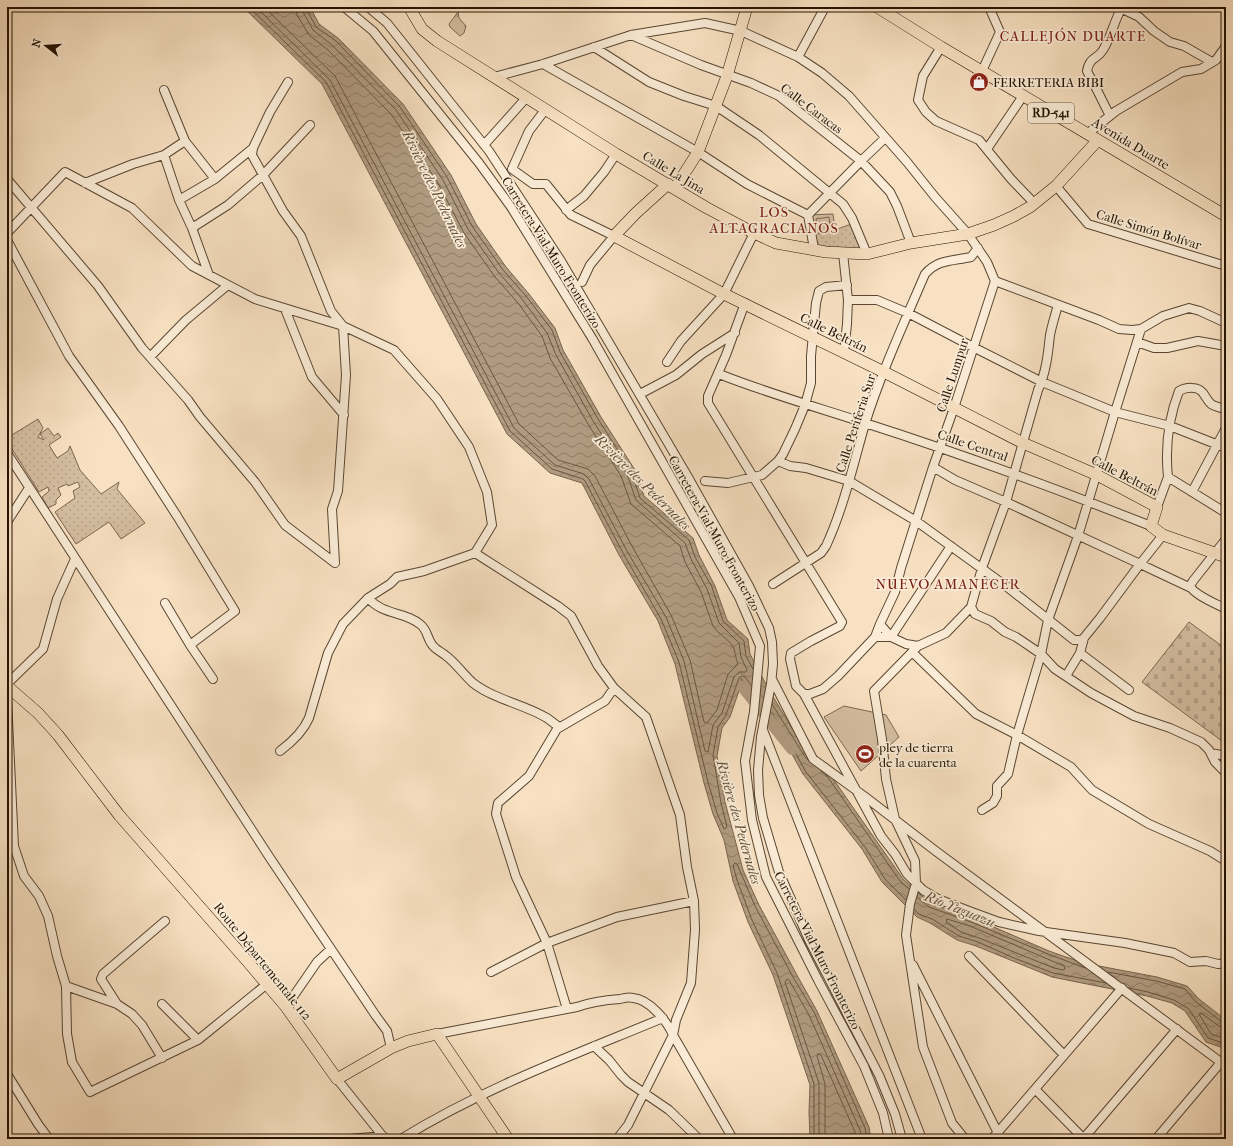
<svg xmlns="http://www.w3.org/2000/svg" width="1233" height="1146" font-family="'IM FELL French Canon',serif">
<defs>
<pattern id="forest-firs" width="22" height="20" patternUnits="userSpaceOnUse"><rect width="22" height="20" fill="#d4bea1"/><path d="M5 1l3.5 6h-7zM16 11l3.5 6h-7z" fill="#b6a289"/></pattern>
<pattern id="cemetery-stones" width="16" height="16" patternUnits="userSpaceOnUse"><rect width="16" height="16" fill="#d4bea1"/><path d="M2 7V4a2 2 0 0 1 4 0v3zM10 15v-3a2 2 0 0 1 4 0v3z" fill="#b6a289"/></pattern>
<pattern id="park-dots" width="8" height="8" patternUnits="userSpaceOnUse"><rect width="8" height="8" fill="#d4bea1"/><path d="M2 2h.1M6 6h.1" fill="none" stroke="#b6a289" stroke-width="1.8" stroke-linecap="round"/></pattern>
<pattern id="water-waves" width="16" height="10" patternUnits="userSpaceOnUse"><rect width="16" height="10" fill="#b09b80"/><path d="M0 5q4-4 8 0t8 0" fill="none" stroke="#8f7d66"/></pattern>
</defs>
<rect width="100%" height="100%" fill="#f8e1c2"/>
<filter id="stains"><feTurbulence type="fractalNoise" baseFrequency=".005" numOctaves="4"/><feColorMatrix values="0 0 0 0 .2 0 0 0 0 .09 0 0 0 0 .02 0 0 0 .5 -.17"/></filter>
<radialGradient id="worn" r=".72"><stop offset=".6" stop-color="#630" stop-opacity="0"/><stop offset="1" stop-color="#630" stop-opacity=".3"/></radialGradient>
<path fill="url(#forest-firs)" stroke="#7c6851" d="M 458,12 L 459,18 L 466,26 L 464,33 L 460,36 L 450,27 L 449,24 Z"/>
<path fill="url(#cemetery-stones)" stroke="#7c6851" d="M 1189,622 L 1226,649 L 1226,744 L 1142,682 Z"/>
<path fill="url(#park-dots)" stroke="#7c6851" d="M 833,214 L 835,230 L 854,223 L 866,251 L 814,249 L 808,215 Z
M 38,419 L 43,428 L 38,437 L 44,440 L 40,434 L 48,428 L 54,436 L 58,433 L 61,437 L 49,445 L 57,458 L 68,451 L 70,446 L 80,470 L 101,494 L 119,482 L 117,489 L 145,523 L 121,539 L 109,522 L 76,544 L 55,512 L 75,498 L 73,491 L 80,487 L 78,482 L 68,486 L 67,484 L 58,488 L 61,495 L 56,500 L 56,504 L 48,508 L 42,497 L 49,491 L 48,487 L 39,492 L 7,441 L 7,438 Z"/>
<path fill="#d4bea1" stroke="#7c6851" d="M 829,217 L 831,231 L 819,234 L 816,219 Z
M 844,706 L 886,715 L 899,737 L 861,771 L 824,717 Z"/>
<path fill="url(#water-waves)" stroke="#78654d" d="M 243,7 L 310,7 L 319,24 L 338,38 L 403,104 L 451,175 L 476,224 L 506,267 L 529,294 L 555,328 L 563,350 L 601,417 L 635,470 L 644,496 L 693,538 L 699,555 L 715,586 L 727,620 L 748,639 L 750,654 L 769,690 L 808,755 L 829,773 L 903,879 L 930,903 L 973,918 L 1049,951 L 1083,963 L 1157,977 L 1187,986 L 1199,999 L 1226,1020 L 1226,1049 L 1206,1042 L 1185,1011 L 1172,1003 L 1147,996 L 1052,977 L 976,946 L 957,940 L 930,923 L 917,917 L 882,882 L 862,849 L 803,774 L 778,729 L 741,678 L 742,682 L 730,717 L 722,728 L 717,756 L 725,802 L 743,870 L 759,905 L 798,977 L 817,1011 L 869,1127 L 871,1139 L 810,1139 L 809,1112 L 810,1085 L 773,975 L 748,922 L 733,881 L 724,840 L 713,814 L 704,783 L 675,664 L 658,621 L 619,555 L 582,483 L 550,473 L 507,434 L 322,84 Z"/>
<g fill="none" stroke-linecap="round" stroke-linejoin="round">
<path stroke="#6a5740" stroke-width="1" d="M 249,7 L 326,82 L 510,431 L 552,469 L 583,479 L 585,481 L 623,553 L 661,619 L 679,662 L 708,782 L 717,813 L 724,829 L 727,827 L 721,803 L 713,755 L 718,727 L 726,715 L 739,678 L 742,676 L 745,677 L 751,685
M 256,7 L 330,80 L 514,428 L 555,465 L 584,474 L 589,479 L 627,551 L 666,617 L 684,661 L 705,751 L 708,752 L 713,725 L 722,713 L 734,677 L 739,672 L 746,672 L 747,670 L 741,657 L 739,643 L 719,623 L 707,589 L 691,559 L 685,543 L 636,500 L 627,474 L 593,421 L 556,355 L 547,333 L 522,299 L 499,273 L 468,229 L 443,180 L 396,110 L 332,45 L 313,30 L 303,12 L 302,7
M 264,7 L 335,76 L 519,424 L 558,460 L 588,469 L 595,476 L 633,548 L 671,615 L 690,660 L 704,722 L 707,723 L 717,710 L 728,674 L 738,664 C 735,659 736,650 732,645 C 727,638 718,634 713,626 L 701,592 L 685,562 L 680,546 L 631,504 L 621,476 L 588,424 L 550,358 L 542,336 L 518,303 L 495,277 L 464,233 L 438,183 L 391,114 L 328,50 L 309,35 L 297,15 L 296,7
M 307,7 L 307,10 L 316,27 L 336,41 L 400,107 L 447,177 L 472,226 L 503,270 L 526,296 L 552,330 L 560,352 L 598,419 L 631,471 L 640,498 L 689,540 L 695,557 L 712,587 L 723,621 L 744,641 L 746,656 L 753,669
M 772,704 L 805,757 L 808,760
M 771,712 L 781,727 L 806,772 L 865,847 L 885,879 L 906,900
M 821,771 L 827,776 L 900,881 L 909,889
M 917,897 L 929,907 L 971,922 L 1048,954 L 1085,968
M 914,909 L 919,914 L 932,919 L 959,936 L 978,942 L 1014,958 L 1053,973 L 1106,983
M 947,919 L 970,926 L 1064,966 L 1065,969 L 1063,970 L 1054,968 L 979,938 L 961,932 L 947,923 Z
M 1108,972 L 1156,981 L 1185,989 L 1196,1002 L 1222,1022 L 1226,1022
M 1129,988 L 1148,992 L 1174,1000 L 1189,1009 L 1208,1038 L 1226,1044
M 1226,1028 L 1219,1026 L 1201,1013 L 1199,1014 L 1211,1034 L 1226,1039
M 814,1139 L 814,1084 L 777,973 L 752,920 L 737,880 L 733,865 L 735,863 L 737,864 L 755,906 L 794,979 L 814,1012 L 865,1128 L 867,1139
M 819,1139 L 819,1083 L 785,982 L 787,979 L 789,980 L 809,1015 L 860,1130 L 862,1139
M 825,1139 L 825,1084 L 817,1056 L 818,1054 L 821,1055 L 855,1132 L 856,1139"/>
<path stroke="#b09b80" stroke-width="12" d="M 743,687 L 792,749"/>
<defs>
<path id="minor" d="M 344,7 L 373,31 L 479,163 L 511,207 L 592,338 L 739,597 L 760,646 L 754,712 L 745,761 L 752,820 L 766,877 L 818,980 L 864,1066 L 883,1113 L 889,1139
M 368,7 L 387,23 L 489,151 L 561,261 L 688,477 L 749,586 L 769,628 L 772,642 L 773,664 L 771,684 L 761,737 L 758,770 L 759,795 L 763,818 L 779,872 L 809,940 L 879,1075 L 895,1114 L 902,1139
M 1118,7 L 1139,17 L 1154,31 L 1170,42 L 1184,46 L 1212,62
M 631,35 L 701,65 L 751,83 L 779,96 L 861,161 L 890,192 L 897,206 L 911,243
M 594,47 L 649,82 L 684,96 L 716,106 L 759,135 L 843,204 L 852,218 L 867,254
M 941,47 L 923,76 L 918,100 L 926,112 L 936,121 L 979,140 L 1011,179 L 1034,203
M 798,57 L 825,7
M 543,64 L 698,152 L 747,184 L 808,215 L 814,249
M 982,71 L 1000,32 L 989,7
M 494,77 L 543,64 L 631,35 L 705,23 L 741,31 L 798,57 L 822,73 L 849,96 L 907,162 L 935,197 L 968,234 L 987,262 L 995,281 L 1099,320 L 1119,329 L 1132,330 L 1141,329 L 1163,316 L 1189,308 L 1200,311 L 1226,323
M 288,82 L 270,112 L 253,148 L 252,155 L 283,211 L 301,236 L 331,311 L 343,326 L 346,375 L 338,491 L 332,509 L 335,563
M 164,90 L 185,141 L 215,179
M 545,110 L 529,131 L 512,169 L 533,184 L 546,184 L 571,215 L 614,236 L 590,265 L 582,282
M 1110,116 L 1098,92 L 1087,71 C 1090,56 1097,60 1103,50 C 1111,37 1114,22 1121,9
M 1087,134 L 1116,111 L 1182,72 L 1201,69 L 1216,60 L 1226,46
M 484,145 L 526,98
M 987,149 L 1023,96
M 164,155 L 179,200 L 192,228 L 209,275
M 7,179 L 98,286 L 142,348 L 188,400 L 200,417 L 255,482 L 285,525 L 335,563
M 85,183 L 133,164 L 164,155 L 185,141
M 1056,186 L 1088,224 L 1226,266
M 179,200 L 215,179 L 253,148
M 566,210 L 584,196 L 604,172 L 616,154
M 808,215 L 861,161 L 885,138
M 192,228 L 228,205 L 263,175 L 310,125
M 7,233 L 65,172 L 132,208 L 192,266 L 255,299 L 343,326 L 394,350 L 437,399 L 469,447 L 487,492 L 492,525 L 475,553 L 424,571 L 397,577 L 390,584 L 368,598 L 343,624 L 328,653 L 309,718 C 303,732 292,742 280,751
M 7,240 L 69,356 L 119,426 L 177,516 L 235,611 L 190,645
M 843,253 L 848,300 L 847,324 L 844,352
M 995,281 L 954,408 L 933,467 L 901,568 L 895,592 L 880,624 L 891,637 L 906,644 L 918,646 L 946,633 L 971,607 L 982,568 L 1006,502 L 1038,390 C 1046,373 1048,354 1050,335 C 1052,325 1055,315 1058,305
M 848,300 L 877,300 L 908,313 L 973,347 L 1042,382 L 1115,412 L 1170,426 L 1226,448
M 745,303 L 726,355 L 708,396 L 708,403 L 842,622 L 840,626 L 811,641 L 791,653 L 790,659 L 796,686 L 804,694 L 810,694 L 823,689 L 838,676 L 875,637 L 880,624
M 285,309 L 312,377 L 344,415
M 1137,342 L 1154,348 L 1167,348 L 1198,341 L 1226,346
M 150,357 L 186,320 L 228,285
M 667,362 L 681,341 L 724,294 L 754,233
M 719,374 C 767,393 816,407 865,423 C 962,454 1057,489 1151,526
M 640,394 L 676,375 L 702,354 L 735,333
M 1226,410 C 1221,407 1215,407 1211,404 C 1207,400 1206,397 1203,393 C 1198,386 1186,387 1179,391 C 1169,417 1165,448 1168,477 L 1226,513
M 7,453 L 270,858 L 376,1016 L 387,1031 L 391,1048
M 778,461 L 790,466 L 806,468 L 849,481 L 916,521 L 1006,586 L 1074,640 L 1080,640 L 1083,639 L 1100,618 L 1140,564 L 1191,588
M 933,467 L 955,480 L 1006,502 L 1140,564 L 1163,535
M 705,481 L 728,483 L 762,475 L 778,461 L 783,454 L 795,429 L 805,405 L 811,383 L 811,356 L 816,303 L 819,291 L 826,287 L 847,285
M 1192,492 L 1226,428
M 1157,507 L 1168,477
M 7,522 L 29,488
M 1226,539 L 1193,581 L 1190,586 C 1194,595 1217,604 1226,609
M 475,553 L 558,606 L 571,616 L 598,666 L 614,688 L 646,717 L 680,815 L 687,867 L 694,901 L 695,930 L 691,983 L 676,1020 L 673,1035 L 628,1125 L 617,1139
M 773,584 L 821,553 L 826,546 C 844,507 853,465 865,424 C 881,373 904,323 925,274 C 938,259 953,261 971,257 L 978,248
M 368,598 C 384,616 405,611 421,625 C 427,630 427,637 431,643 C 434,649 440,651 445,655 C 456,663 463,674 473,683 C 495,700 524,704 547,718 C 551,721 555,724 559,727
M 165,603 L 190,645 L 213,679
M 971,607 L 975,614 L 991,621 L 1005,632 L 1016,637 L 1041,654 L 1055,669 L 1091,693 L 1134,716 L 1170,728 L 1201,742 L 1209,750 L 1215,762 L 1226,773
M 875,637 L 891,637 L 951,546
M 918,646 L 874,691 L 882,739 L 886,779 L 895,819 L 915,861 L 916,883 L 910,904 L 906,935 L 923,1047 L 952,1123 L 965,1139
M 912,652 L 976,714 L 1017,735 L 1071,767 L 1092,790 L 1149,824 L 1210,851 L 1226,861
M 1080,653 L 1129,690
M 1066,676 L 1080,653 L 1084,638
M 772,679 L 813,759 L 864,796 L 937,852 L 1226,1066
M 7,684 L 43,649 L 57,599 L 75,559
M 804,694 L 881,836 L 895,854 L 907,874 L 923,890 L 938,899 L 969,911 L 999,922 L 1039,931 L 1125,943 L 1174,953 L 1190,962 L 1206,961 L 1218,964 L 1226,963
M 7,699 L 14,846 L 24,876 L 39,896 L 48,916 L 57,956 L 66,986 L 67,1034 L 72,1062 L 90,1092 L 198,1040 L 267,984
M 763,730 L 922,1139
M 1211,753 L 1226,756
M 982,810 L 993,803 L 997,796 L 997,786 L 1008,774 L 1017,735 L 1041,654 L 1048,620 L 1078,536 L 1115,412 L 1141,329
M 969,956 L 1064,1055
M 913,965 L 1001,1139
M 491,972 L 547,943 L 516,877 L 496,814 L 498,803 L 529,776 L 557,729 L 605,701 L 614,688
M 66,986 L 117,1004 L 132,1014 L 142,1025 L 162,1058
M 117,1004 L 101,979 L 103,974 L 165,921
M 162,1004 L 198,1040
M 286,1007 L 317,962 L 331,949
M 567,1009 L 547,943 L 617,917 L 694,901
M 437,1034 L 577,1007 C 591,1002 605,1000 620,999 C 624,998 629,997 633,998 C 649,999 667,1021 673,1035 L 733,1139
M 594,1046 L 609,1060 L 621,1075 L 628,1082 L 669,1110 L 699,1139
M 7,1074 L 38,1124 L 49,1139
M 337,1079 L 385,1139
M 1035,1089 L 1083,1138
M 349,1139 L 383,1136
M 401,1139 C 483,1088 574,1055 663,1018
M 992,1139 L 1122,988
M 1083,1139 L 1177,1029
M 1156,1139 L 1222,1061"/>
<path id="major" d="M 409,7 L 422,29 L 437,41 L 616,154 L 707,208 L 754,233 L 776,243 L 826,252 L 867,254 L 911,243 L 968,234 L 994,225 L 1014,216 L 1030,207 L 1056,186 L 1098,140
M 877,7 L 941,47 L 1226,216
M 668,184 L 636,213 L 614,236 L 724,294 L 884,372 L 1023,443 L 1097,475 L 1157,507 L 1151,526 L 1163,535 L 1226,557
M 675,188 L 698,152 L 727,76 L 747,7
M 7,686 L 38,713 L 58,735 L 119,815 L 248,962 L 286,1007 L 337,1079 L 391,1048 L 408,1041 L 437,1034 L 508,1139"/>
</defs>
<use href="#minor" stroke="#594631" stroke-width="10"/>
<use href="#major" stroke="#241301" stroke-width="12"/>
<use href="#minor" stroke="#faecd7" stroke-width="8"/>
<use href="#major" stroke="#f8e1c2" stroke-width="11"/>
</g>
<defs>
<symbol id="shop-disc" viewBox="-11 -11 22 22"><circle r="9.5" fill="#8f2418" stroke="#faecd7"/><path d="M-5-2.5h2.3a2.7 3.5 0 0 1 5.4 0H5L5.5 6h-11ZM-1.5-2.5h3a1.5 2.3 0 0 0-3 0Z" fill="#fff"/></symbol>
<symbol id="stadium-disc" viewBox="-11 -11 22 22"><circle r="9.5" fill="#8f2418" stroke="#faecd7"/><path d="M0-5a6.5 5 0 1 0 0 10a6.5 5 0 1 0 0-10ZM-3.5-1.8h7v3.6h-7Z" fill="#fff"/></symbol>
</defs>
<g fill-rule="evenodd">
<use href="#shop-disc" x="968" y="71" width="22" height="22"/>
<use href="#stadium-disc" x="854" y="743" width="22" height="22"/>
</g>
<g text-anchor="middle" stroke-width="3.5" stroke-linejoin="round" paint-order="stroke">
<rect fill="#faecd7" stroke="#645441" stroke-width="1" x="1028" y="103" width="46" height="20" rx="3"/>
<g font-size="12" font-weight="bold" fill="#241301">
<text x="1051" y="117">RD-541</text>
</g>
<g font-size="13" fill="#241301" stroke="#faecd7" text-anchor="start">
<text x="993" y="87">FERRETERIA BIBI</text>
<text x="879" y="752">pley de tierra<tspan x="879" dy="15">de la cuarenta</tspan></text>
</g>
<g font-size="13" fill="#241301" stroke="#faecd7">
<text transform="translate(812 108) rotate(37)" y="5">Calle Caracas</text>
<text transform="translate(1131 143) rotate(31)" y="5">Avenida Duarte</text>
<text transform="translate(674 172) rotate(31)" y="5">Calle La Jina</text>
<text transform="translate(1149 229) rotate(17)" y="5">Calle Simón Bolívar</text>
<text transform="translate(552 252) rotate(58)" y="5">Carretera Vial Muro Fronterizo</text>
<text transform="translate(834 332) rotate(26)" y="5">Calle Beltrán</text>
<text transform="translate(952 375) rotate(-72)" y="5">Calle Lumpur</text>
<text transform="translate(855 423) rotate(-72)" y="5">Calle Periferia Sur</text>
<text transform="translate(973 445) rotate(19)" y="5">Calle Central</text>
<text transform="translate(1125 475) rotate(27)" y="5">Calle Beltrán</text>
<text transform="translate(715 533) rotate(61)" y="5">Carretera Vial Muro Fronterizo</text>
<text transform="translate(818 950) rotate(63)" y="5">Carretera Vial Muro Fronterizo</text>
<text transform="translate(263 961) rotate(51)" y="5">Route Départementale 112</text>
</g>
<g font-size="14" letter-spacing="1" fill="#7a1f14" stroke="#faecd7">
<text x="1073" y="41">CALLEJÓN DUARTE</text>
<text x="774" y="217">LOS<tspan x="774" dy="16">ALTAGRACIANOS</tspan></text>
<text x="948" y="589">NUEVO AMANECER</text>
</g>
<g font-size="14" font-style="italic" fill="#63503a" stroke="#faecd7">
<text transform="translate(435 189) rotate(64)" y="5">Rivière des Pedernales</text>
<text transform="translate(643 482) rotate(45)" y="5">Rivière des Pedernales</text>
<text transform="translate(739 822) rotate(74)" y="5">Rivière des Pedernales</text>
<text transform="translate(960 909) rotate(22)" y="5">Río Yaguazu</text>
</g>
</g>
<rect width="1233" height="1146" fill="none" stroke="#f8e1c2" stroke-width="24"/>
<rect x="8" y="8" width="1217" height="1130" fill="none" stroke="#241301" stroke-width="2"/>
<rect x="12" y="12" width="1209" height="1122" fill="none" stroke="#241301"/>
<g transform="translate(46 46) rotate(287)" stroke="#faecd7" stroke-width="3" paint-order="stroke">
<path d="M0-3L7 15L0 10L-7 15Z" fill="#241301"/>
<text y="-6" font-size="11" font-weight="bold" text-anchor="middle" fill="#241301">N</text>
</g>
<rect width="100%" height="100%" filter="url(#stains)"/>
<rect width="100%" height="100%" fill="url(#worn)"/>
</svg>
